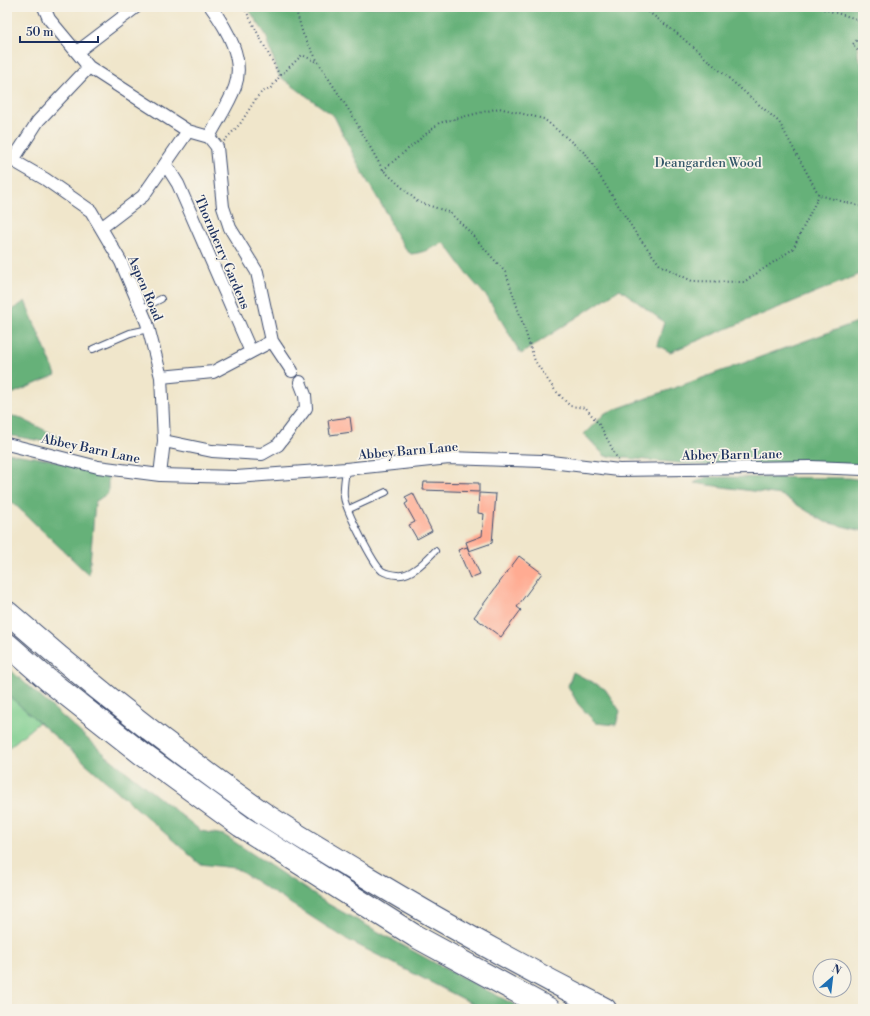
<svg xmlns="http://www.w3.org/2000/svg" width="870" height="1016" font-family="'Libre Bodoni',serif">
<rect width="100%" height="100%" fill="#f7f3e8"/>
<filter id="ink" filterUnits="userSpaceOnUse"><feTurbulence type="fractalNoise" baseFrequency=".025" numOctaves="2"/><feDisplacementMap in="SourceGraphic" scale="8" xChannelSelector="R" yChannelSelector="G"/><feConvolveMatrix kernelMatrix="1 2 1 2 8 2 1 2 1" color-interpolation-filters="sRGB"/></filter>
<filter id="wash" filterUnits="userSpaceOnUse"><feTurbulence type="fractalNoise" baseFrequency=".012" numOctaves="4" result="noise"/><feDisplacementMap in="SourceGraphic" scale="16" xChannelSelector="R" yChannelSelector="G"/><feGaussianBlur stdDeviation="0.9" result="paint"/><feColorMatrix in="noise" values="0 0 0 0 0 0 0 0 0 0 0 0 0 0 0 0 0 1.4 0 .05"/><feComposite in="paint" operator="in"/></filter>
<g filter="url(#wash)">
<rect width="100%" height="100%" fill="#f0e6cb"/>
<path fill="#7ece8e" stroke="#4c7e76" d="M 7,694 L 39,722 L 7,749 Z"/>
<path fill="#66b179" stroke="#40706c" d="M 247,7 L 863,7 L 863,41 L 858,46 L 858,56 L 863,67 L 863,273 L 670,352 L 657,345 L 664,322 L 620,289 L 521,354 L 488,298 L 471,279 L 446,245 L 443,243 C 432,248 423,253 411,254 L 405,249 L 393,229 L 387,214 L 362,172 L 334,116 L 279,76 L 266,35 Z
M 25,301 L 56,375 L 7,396 L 7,314 Z
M 863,320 L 863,469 L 720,467 L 605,456 L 584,434 L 605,413 Z
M 7,415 L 18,417 L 61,438 L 58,444 L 7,435 Z
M 7,453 L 47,459 L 108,477 L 108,493 L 95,502 L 89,575 L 7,497 Z
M 706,477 L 849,478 L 863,480 L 863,531 L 825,522 L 781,495 L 694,483 Z
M 7,667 L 108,757 L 201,831 L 224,835 L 328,904 L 442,967 L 523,1009 L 483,1009 L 346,939 L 235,868 L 200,864 L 7,694 Z
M 573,672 L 605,689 L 620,711 L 616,725 L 596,723 L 578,704 L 568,686 Z"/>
<g id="blocks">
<path fill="#ffab92" d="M 350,417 L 352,432 L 330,435 L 328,420 Z
M 424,482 L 479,483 L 479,492 L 423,490 Z
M 413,493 L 432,531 L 417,539 L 409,525 L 415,522 L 405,504 L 408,502 L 405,497 Z
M 479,493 L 496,494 L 492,543 L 469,551 L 466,542 L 482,536 L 484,514 L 478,513 Z
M 467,547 L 480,574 L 470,578 L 458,550 Z
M 519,556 L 542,573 L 517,607 L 521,610 L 501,637 L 474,617 Z"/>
</g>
</g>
<g filter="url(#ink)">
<use href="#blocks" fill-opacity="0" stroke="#3b4a6e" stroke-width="1"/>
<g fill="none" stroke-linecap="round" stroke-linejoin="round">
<defs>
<path id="lane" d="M 141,309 L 161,299
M 93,349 L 130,333 L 149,329
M 346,469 C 345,479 343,488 344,497 C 345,508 373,564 382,571 C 385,573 393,575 397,575 C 411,577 426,560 435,551
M 349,509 L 386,492"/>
<path id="street" d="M 44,7 L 49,19 L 89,67 L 188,131
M 77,52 L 136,7
M 7,157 L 45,179 L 91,211 L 121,262 L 147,323 L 161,377 L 164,441 L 160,475
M 13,160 L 38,121 L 89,67
M 166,165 L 178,184 L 251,352
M 101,228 L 143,196 L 188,131 L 209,137
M 272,341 L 292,371
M 161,377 L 213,372 L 272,341 L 257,272 L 230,228 L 223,207 L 217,147 L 209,137 C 217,121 229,104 235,87 C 245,59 227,29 211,7
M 164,441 L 212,451 L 262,454 L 278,445 L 306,408 L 305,395 L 300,382
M 7,444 L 98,467 L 160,475 L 236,477 L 346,469 L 449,458 L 542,461 L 619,470 L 811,467 L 863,469"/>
<path id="highway" d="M 7,612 C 88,683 174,751 263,813 C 296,835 331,855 365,876 C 443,923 523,967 605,1009
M 7,644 L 48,680 L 142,754 L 241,826 L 415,936 L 549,1009"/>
</defs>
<use href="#lane" stroke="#3b4a6e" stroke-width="8"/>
<use href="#street" stroke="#3b4a6e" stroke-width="14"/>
<use href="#highway" stroke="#3b4a6e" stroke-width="24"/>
<path stroke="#3b4a6e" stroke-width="2" stroke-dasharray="1 3" stroke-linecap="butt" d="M 244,7 L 280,76
M 295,7 L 303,34 L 318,62 L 352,115 L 383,170 L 418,202 L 449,212 L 469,231 L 506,273 L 535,361 L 554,389 L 570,406 L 586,408 L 601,427 L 618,460
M 642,7 L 679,35 L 779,122 L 819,195 L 863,207
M 816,7 L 857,19 L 863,28 L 861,36 L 853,44 L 863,58
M 224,141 L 240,124 L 257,97 L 262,92 L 270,89 L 280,76 L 302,55 L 317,62
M 383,170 L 439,123 L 499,108 L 544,119 L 586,154 L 635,232 L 660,265 L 692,281 L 744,282 L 793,249 L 819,195"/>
<use href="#lane" stroke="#fff" stroke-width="6"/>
<use href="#street" stroke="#fff" stroke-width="12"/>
<use href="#highway" stroke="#fff" stroke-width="22"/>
</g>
</g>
<g text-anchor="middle" stroke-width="3.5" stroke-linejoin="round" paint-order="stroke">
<g font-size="13" fill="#34576a" stroke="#f7f3e8">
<text x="708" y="167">Deangarden Wood</text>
</g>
<g font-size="13" fill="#1b2f5e" stroke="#f7f3e8">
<text transform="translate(223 252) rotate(67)" y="5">Thornberry Gardens</text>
<text transform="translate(146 288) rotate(67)" y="5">Aspen Road</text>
<text transform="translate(91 448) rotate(12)" y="5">Abbey Barn Lane</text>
<text transform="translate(408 450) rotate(-5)" y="5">Abbey Barn Lane</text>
<text transform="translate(732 454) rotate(-1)" y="5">Abbey Barn Lane</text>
</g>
</g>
<rect width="870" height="1016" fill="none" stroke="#f7f3e8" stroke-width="24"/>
<g transform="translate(832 978) rotate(28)"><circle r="19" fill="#f7f3e8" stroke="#9fa5b1"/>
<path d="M0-3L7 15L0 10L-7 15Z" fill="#1f6fb2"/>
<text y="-6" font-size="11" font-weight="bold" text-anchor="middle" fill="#1b2f5e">N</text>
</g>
<path d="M20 36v6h78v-6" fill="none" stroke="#1b2f5e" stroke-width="2"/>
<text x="26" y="36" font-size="12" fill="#1b2f5e" stroke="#f7f3e8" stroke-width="3" paint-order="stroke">50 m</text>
</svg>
